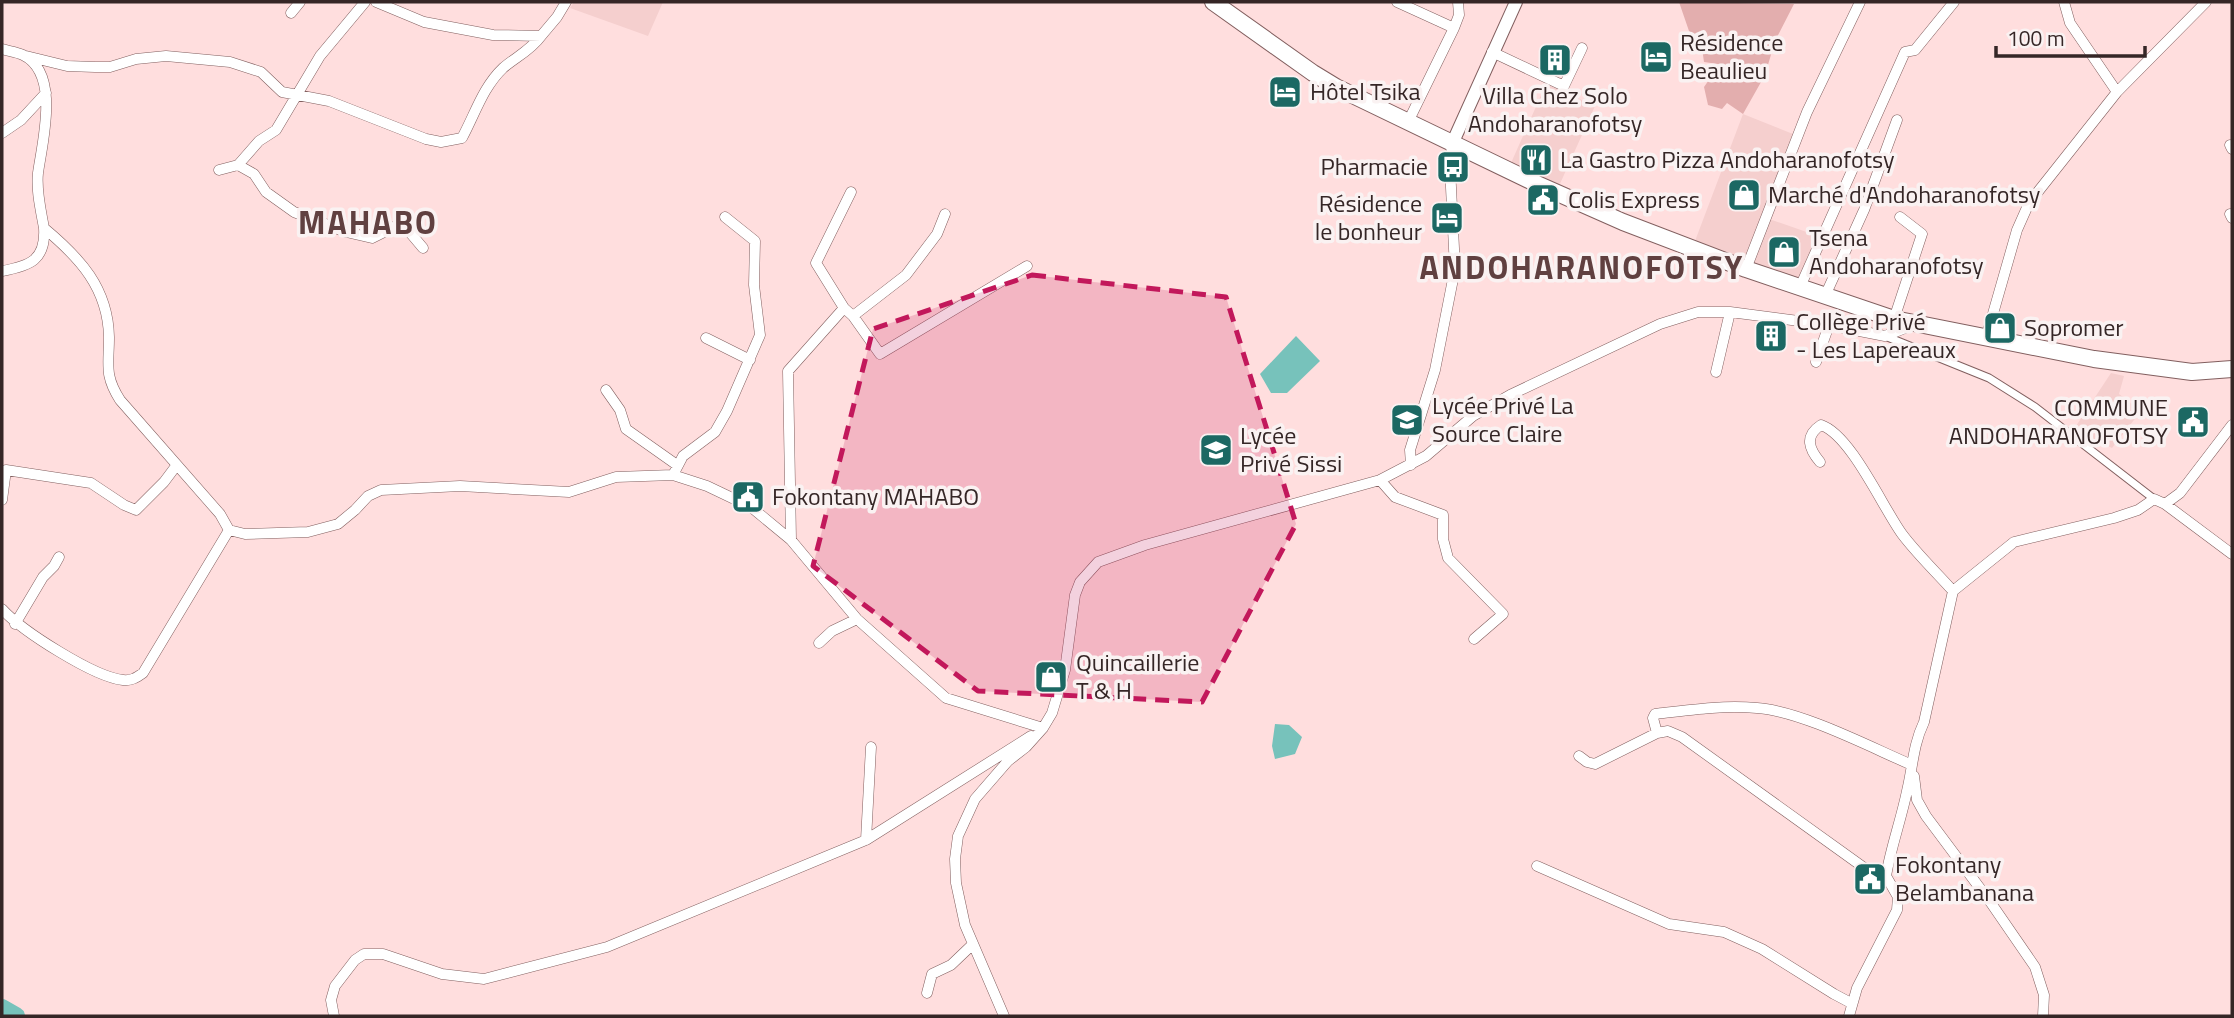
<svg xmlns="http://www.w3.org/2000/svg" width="2234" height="1018" font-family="'Titillium Web',sans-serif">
<rect width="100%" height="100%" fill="#ffdede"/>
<path fill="#f5cfce" d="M 574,2 L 663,2 L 648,36 L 570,8 Z
M 1546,84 L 1595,106 L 1559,186 L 1511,163 Z
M 1743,114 L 1798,136 L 1746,269 L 1692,249 Z
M 1769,219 L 1818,236 L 1797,281 L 1751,267 Z
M 2111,373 L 2124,376 L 2119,394 L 2141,411 L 2112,448 L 2074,429 Z"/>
<path fill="#e3aeae" d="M 1679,2 L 1794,4 L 1775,41 L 1765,75 L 1743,114 L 1727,103 L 1722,109 L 1708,105 L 1704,87 L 1711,77 L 1725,65 L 1704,62 L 1701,41 L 1689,31 Z"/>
<path fill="#77c2bb" d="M 1296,336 L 1320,361 L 1287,393 L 1271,393 L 1260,374 Z
M 1275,724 L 1289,725 L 1302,737 L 1295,754 L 1275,759 L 1272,746 Z"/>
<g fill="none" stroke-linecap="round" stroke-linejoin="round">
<path stroke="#77c2bb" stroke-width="18" d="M 2,1008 L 16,1016"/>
<defs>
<path id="pedestrian" d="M 1885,336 L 1989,378 L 2035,407 L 2154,499"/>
<path id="minor" d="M 376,2 L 424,22 L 493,35 L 541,36 L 557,17 L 566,2
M 1397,2 L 1454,28
M 2064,2 L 2070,23 L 2117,92
M 291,13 L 300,2
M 2,49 C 8,51 17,52 23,55 C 61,73 42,143 38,173 C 36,191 41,211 44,228 C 80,258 108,288 109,337 C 109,365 104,375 120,400 L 220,514 L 229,530 L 245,534 L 308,532 L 338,524 L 355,510 L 368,496 L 381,490 L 460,486 L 569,492 L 616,477 L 673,475 L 707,486 L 751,507 L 791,540 L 857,619 L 946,698 L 1043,728
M 1492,52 L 1564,86 L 1582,48
M 26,56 L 67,66 L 95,67 L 110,67 L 136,59 L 166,56 L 230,62 L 261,72 L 282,92 L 329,101 L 426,139 L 441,142 L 462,138 C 475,114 483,87 503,68 C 516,57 531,50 541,36
M 1408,122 L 1454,28 L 1459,15 L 1458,2
M 2,133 L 21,120 L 46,93
M 2230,145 L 2232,149
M 238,165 L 259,141 L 276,130 L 320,56 L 365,2
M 219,170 L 238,165 L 254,174 L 266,192 L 294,212 L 346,232 L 372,238 L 402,223 L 423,248
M 2230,214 L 2232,218
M 1746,269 L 1807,112 L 1860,2
M 2,271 C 30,266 46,260 44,228
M 1800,287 L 1905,52 L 1915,50 L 1954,2
M 1825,296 L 1864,210 L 1897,120
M 844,308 L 853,316 L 880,354 L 1027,266
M 853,316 L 906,275 L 937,234 L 945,214
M 1894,319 L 1922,234 L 1900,217
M 706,338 L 750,360
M 1986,338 L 2017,230 L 2029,203 L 2117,92 L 2206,2
M 1816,362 L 1829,325
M 1716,372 L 1730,312
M 606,390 L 620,410 L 626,429 L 677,465
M 1820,462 C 1809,449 1804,436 1821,425 C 1851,435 1883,508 1902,534 C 1917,554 1936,572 1953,591
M 1411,465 L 1410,450 L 1435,370 L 1455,269 L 1450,167 L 1452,144
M 673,475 L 683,456 L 715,432 L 727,411 L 760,335 L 754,285 L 755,241 L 725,217
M 1380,480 L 1395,497 L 1443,515 L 1443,539 L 1448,558 L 1503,614 L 1474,639
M 2,500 L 6,470 L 91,483 L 124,505 L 136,510 L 164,482 L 176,466
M 2165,504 L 2180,493 L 2232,425
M 791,540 L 788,371 L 844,308 L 816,263 L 851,192
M 2,609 C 22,631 94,677 123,680 C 131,681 136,678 143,673 L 229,530
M 15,624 L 43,577 L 54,566 L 59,557
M 819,643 L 832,631 L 857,619
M 1657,733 L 1653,718 L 1655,714 C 1689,710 1722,705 1757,708 C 1801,711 1870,747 1912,765
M 1579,756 L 1587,762 L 1595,764 L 1657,733 L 1668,731 L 1682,737 L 1870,872 L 1886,876
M 1914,776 L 1917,800 L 1926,816 L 1991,903 L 2035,967 L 2044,995 L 2043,1016
M 866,840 L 871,747
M 1537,866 L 1669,924 L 1724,932 L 1762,949 L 1834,994 L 1851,1003
M 927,993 L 932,974 L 951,965 L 972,945
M 334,1016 L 331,1000 L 335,986 L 355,960 L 364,954 L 383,954 L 442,974 L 484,979 L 607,947 L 866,840 L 1031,736
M 1004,1016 L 965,925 L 956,883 L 955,859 L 958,836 L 975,799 L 1008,761 L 1026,747 L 1043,728 L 1052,713 L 1065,670 L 1075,595 L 1080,582 L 1098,562 L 1145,545 L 1380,480 L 1426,456 L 1473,416 L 1510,395 L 1660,324 L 1698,312 L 1730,312 L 1829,325 L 1885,336 L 1913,325
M 1849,1016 L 1857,988 L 1897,910 L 1898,897 L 1886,876 C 1891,847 1901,820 1907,791 C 1913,766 1913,745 1924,722 L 1953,591 L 2014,542 L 2114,518 L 2138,510 L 2154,499 L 2165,504 L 2232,554"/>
<path id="tertiary" d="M 1452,144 L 1516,2"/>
<path id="primary" d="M 1213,2 L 1313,73 L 1336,87 L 1537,184 L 1623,222 L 1746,269 L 1894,319 L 2094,359 L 2192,372 L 2232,369"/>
</defs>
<use href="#pedestrian" stroke="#825f5f" stroke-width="9"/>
<use href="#minor" stroke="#825f5f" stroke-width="11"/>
<use href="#tertiary" stroke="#825f5f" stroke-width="14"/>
<use href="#primary" stroke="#825f5f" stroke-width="18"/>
<use href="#pedestrian" stroke="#fff" stroke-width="7"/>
<use href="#minor" stroke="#fff" stroke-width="10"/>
<use href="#tertiary" stroke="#fff" stroke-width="12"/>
<use href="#primary" stroke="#fff" stroke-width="16"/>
</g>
<path fill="#c2185b" fill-opacity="0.2" stroke="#c2185b" stroke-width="5" stroke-dasharray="14 9" stroke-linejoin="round" d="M 1032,275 L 1226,297 L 1296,524 L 1202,702 L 978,691 L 813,566 L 873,329 Z"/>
<defs>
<symbol id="hotel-square" viewBox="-11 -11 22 22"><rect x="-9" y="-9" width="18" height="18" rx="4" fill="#1c6863" stroke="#faf2f2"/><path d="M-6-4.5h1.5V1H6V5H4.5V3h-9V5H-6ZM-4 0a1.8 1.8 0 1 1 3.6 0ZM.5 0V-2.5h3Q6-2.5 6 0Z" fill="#fff"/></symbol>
<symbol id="building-square" viewBox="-11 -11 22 22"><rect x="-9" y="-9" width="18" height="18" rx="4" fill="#1c6863" stroke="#faf2f2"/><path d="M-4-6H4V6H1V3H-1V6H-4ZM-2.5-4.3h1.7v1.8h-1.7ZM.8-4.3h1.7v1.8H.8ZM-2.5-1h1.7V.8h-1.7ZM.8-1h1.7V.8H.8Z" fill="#fff"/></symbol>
<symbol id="restaurant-square" viewBox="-11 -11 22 22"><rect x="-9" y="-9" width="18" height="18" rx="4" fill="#1c6863" stroke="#faf2f2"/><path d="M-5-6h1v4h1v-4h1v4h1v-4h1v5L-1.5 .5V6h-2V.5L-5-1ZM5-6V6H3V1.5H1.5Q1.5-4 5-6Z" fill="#fff"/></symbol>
<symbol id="bus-square" viewBox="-11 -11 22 22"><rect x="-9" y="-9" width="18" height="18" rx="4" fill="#1c6863" stroke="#faf2f2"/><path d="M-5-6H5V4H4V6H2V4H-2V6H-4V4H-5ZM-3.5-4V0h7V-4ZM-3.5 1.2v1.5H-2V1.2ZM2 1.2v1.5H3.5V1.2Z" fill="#fff"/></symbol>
<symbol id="shop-square" viewBox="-11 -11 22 22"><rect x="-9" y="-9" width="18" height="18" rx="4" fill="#1c6863" stroke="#faf2f2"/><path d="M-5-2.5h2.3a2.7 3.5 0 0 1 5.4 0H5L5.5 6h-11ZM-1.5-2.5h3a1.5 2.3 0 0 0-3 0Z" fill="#fff"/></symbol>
<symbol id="civic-square" viewBox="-11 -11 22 22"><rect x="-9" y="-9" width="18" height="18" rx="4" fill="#1c6863" stroke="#faf2f2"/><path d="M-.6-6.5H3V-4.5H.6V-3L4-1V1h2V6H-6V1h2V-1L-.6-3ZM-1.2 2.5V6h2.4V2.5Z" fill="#fff"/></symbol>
<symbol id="school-square" viewBox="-11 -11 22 22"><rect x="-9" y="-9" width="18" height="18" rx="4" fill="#1c6863" stroke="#faf2f2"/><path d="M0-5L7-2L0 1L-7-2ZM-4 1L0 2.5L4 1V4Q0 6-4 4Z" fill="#fff"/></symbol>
</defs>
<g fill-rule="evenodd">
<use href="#hotel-square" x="1637" y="38" width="38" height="38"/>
<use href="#building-square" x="1536" y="41" width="38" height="38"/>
<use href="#hotel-square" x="1266" y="73" width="38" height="38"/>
<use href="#restaurant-square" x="1517" y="141" width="38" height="38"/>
<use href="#bus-square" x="1434" y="148" width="38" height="38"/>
<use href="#shop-square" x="1725" y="176" width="38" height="38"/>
<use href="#civic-square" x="1524" y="181" width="38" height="38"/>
<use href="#hotel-square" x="1428" y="199" width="38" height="38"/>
<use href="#shop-square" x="1765" y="233" width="38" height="38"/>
<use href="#shop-square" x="1981" y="309" width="38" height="38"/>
<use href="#building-square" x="1752" y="317" width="38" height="38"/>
<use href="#school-square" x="1388" y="401" width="38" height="38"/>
<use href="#civic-square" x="2174" y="403" width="38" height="38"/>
<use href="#school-square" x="1197" y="431" width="38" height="38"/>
<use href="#civic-square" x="729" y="478" width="38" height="38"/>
<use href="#shop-square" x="1032" y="658" width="38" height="38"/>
<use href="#civic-square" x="1851" y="860" width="38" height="38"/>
</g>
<g text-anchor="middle" stroke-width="7" stroke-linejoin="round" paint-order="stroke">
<g font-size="24" fill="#352626" stroke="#faf2f2" text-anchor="start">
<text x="1680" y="51">Résidence<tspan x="1680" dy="28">Beaulieu</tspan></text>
<text x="1310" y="100">Hôtel Tsika</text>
<text x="1555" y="104" text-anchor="middle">Villa Chez Solo<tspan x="1555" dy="28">Andoharanofotsy</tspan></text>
<text x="1560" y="168">La Gastro Pizza Andoharanofotsy</text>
<text x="1428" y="175" text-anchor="end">Pharmacie</text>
<text x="1768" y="203">Marché d'Andoharanofotsy</text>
<text x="1568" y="208">Colis Express</text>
<text x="1422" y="212" text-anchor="end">Résidence<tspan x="1422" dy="28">le bonheur</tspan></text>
<text x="1809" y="246">Tsena<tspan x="1809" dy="28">Andoharanofotsy</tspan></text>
<text x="1796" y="330">Collège Privé<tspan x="1796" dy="28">- Les Lapereaux</tspan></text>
<text x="2024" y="336">Sopromer</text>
<text x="1432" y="414">Lycée Privé La<tspan x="1432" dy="28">Source Claire</tspan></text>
<text x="2168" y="416" text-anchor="end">COMMUNE<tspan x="2168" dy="28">ANDOHARANOFOTSY</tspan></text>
<text x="1240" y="444">Lycée<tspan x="1240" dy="28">Privé Sissi</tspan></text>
<text x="772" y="505">Fokontany MAHABO</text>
<text x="1076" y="671">Quincaillerie<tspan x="1076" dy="28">T &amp; H</tspan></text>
<text x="1895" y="873">Fokontany<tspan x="1895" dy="28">Belambanana</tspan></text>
</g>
<g font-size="32" font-weight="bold" letter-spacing="2" fill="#604040" stroke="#faf2f2">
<text x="368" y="234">MAHABO</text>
<text x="1582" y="279">ANDOHARANOFOTSY</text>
</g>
</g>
<rect width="2234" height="1018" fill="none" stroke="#352626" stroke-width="7"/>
<path d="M1996 46v10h149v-10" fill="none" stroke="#352626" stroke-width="3.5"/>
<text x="2007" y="46" font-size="21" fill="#352626" stroke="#faf2f2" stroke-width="5" paint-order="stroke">100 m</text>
</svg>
